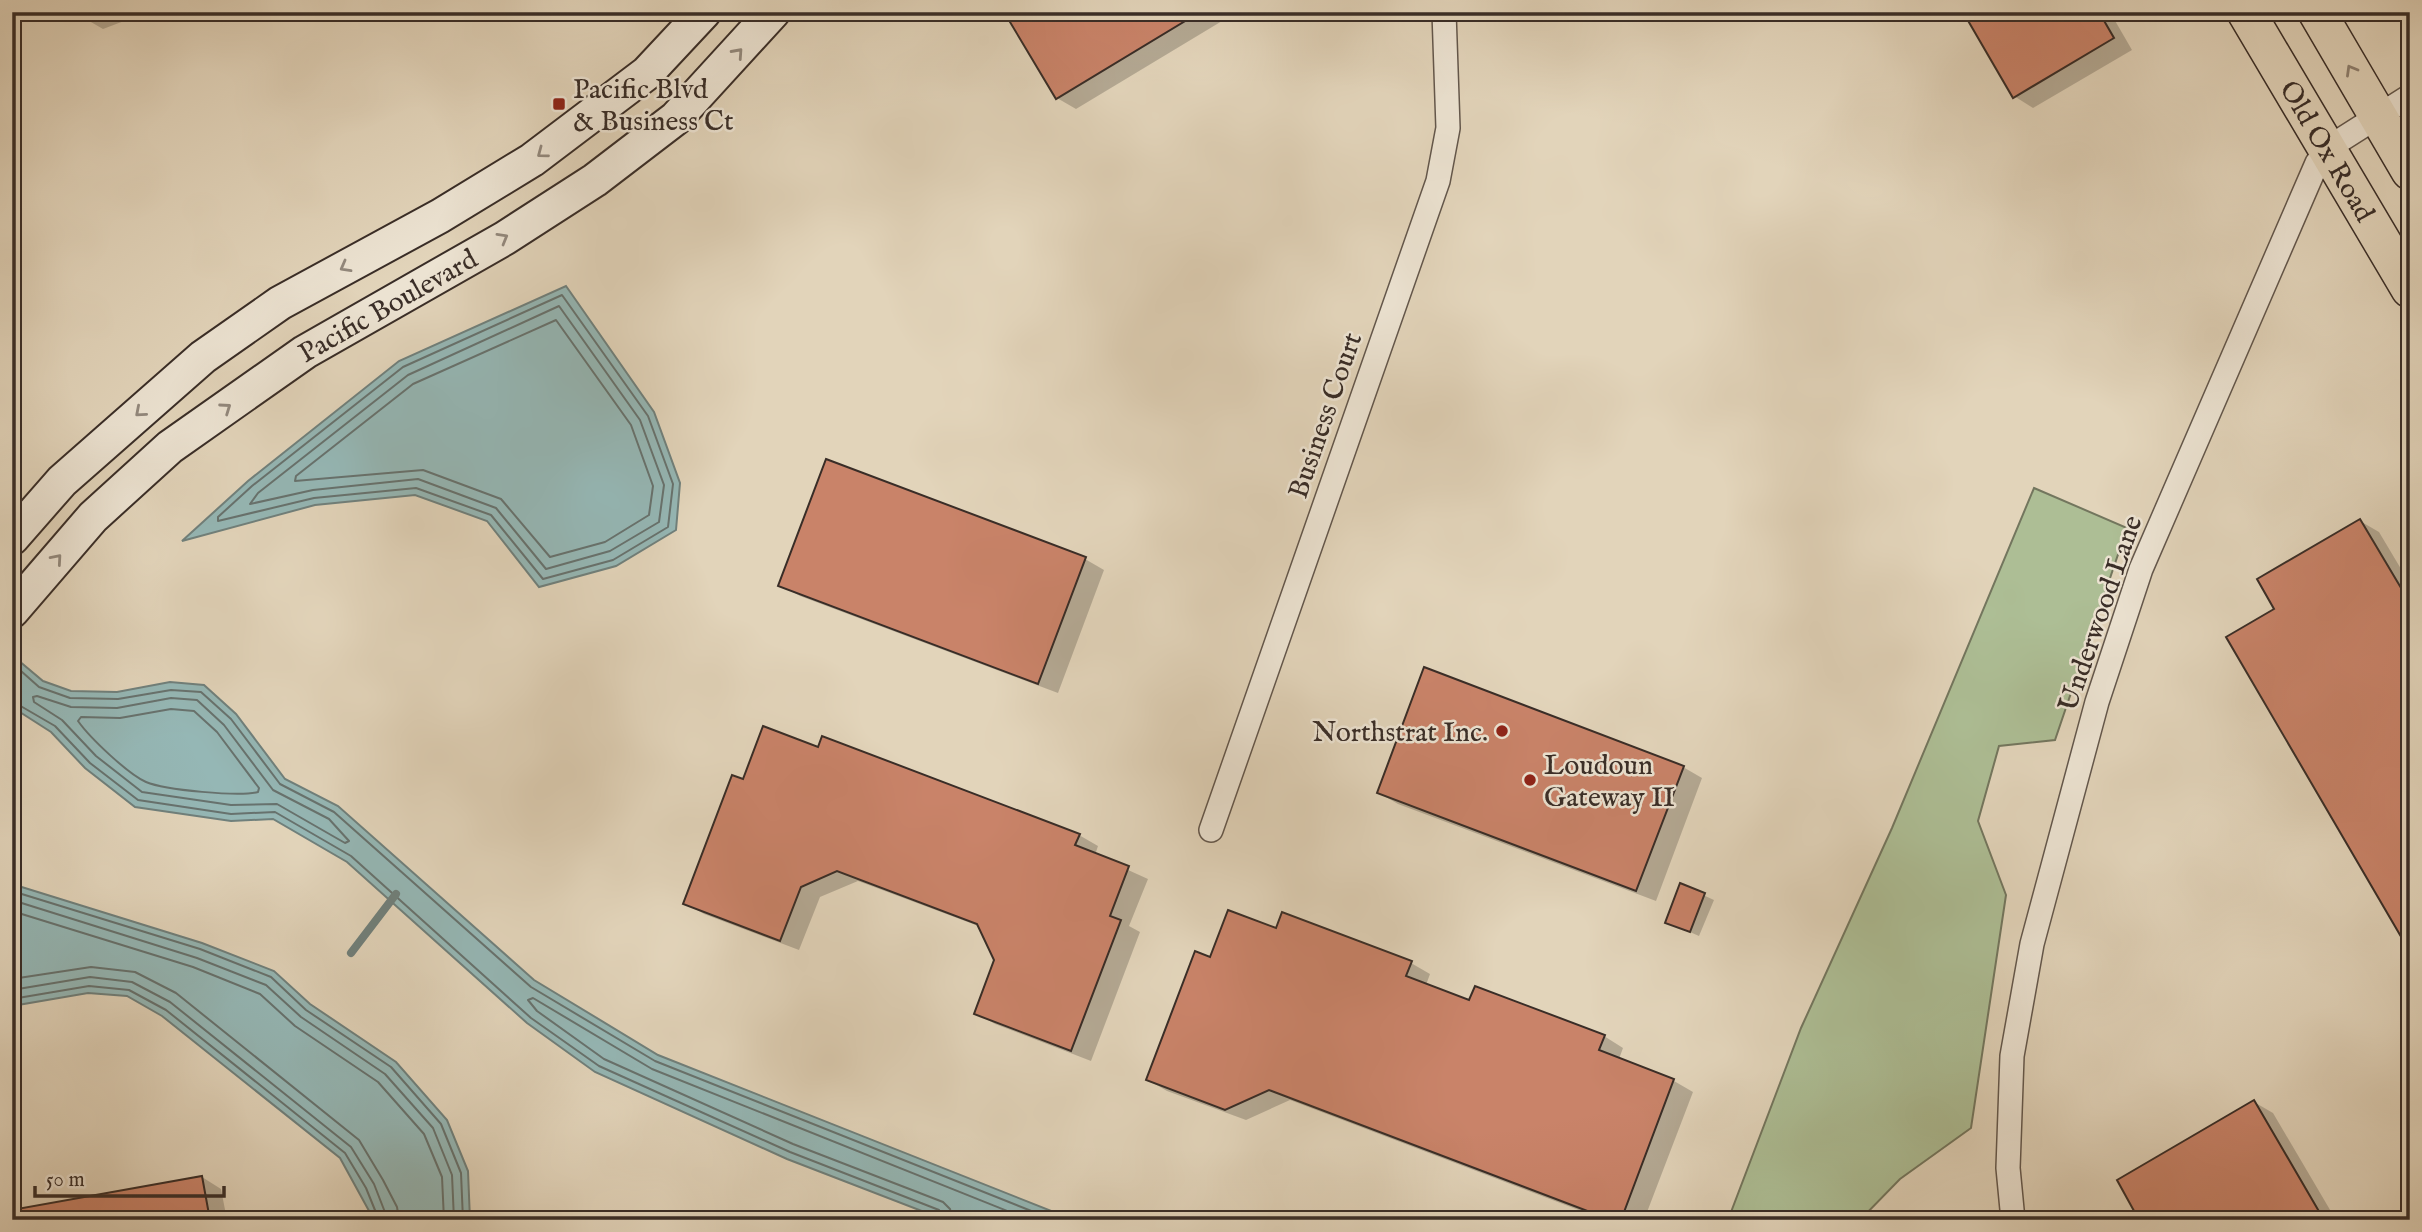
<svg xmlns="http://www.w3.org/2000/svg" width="2422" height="1232" font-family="'IM FELL English',serif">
<rect width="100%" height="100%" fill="#e2d4ba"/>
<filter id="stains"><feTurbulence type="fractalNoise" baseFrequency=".00286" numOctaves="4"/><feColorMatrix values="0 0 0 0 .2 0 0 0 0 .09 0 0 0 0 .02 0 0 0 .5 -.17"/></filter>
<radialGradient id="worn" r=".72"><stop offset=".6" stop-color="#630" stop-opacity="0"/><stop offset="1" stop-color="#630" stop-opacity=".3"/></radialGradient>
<path fill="#adbe95" stroke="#73765e" stroke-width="2" d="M 2034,488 L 2127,528 L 2055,740 L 1999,746 L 1978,821 L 2006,895 L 1971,1128 L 1900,1179 L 1860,1220 L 1728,1220 L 1801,1028 L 1892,828 Z"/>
<path fill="#95b7b5" stroke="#70807c" stroke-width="2" d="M 566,286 L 654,412 L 680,483 L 676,530 L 616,566 L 539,587 L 487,521 L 415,495 L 315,505 L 182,541 L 248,481 L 399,361 Z
M 12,655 L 43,681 L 71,691 L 117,692 L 170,682 L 204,685 L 236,714 L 285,779 L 338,806 L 534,980 L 658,1055 L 1074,1220 L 945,1220 L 787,1159 L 595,1072 L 527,1023 L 347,862 L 273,819 L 231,821 L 135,807 L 85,768 L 51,732 L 12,707 Z
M 12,884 L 202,943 L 274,971 L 310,1004 L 396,1062 L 447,1120 L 468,1171 L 470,1220 L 374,1220 L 340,1158 L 162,1016 L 127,996 L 88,993 L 12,1006 Z"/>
<path fill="#0003" d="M 82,12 L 148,12 L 103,29 L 84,18 Z
M 1006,12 L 1237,12 L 1076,109 L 1057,98 Z
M 1965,12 L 2110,12 L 2132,50 L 2033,108 L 2014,96 Z
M 2360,521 L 2379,532 L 2410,584 L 2410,949 L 2277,610 Z
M 1085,559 L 1104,570 L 1058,693 L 800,596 L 780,585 Z
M 819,749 L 1079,835 L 1098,846 L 1095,855 L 1148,879 L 1129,926 L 1140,932 L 1091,1061 L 995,1024 L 976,1013 L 996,960 L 981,927 L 858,881 L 820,897 L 799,950 L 704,914 L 685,903 L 744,782 Z
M 1683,767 L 1702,778 L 1656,901 L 1398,804 L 1379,793 Z
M 1681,885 L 1714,900 L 1699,936 L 1667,922 Z
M 1277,930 L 1411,963 L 1430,974 L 1426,985 L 1470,1002 L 1604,1036 L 1623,1048 L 1619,1059 L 1674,1081 L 1693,1092 L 1644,1220 L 1605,1220 L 1290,1100 L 1246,1120 L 1167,1091 L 1148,1080 L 1211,959 Z
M 2254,1102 L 2273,1113 L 2336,1220 L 2142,1220 Z
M 202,1177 L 221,1189 L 227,1220 L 12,1220 L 12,1212 Z"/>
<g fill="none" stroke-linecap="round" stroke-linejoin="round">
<path stroke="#67726e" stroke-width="2" d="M 562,295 L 648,416 L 673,484 L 668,527 L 613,560 L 543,579 L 491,515 L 416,488 L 314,498 L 218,521 L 218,517 L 252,486 L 403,367 Z
M 559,306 L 640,420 L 664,485 L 659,522 L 610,551 L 546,569 L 496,508 L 418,479 L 313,490 L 250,504 L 258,493 L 408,375 Z
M 556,320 L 631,425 L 653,486 L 649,515 L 605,542 L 550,557 L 501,499 L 423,470 L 295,481 L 296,476 L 413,384 Z
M 12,663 L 39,687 L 70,698 L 118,699 L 171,690 L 201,692 L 231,719 L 280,784 L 334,812 L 531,987 L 655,1061 L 1054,1220
M 37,696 L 71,707 L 117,708 L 171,698 L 197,700 L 224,725 L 273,790 L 329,819 L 349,841 L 345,843 L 277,804 L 231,805 L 142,792 L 96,756 L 62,720 L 34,702 L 33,697 Z
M 12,701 L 55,726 L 90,763 L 138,800 L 231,814 L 275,812 L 351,856 L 531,1018 L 599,1066 L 790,1152 L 939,1210 L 944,1220
M 171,709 L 194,711 L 217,732 L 259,788 L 258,792 C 239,797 165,790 146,782 C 128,774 90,738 78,721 L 81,717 L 120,718 Z
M 12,891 L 200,949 L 271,977 L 306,1010 L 391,1067 L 441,1124 L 461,1173 L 463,1220
M 12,900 L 197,958 L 266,985 L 301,1017 L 385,1074 L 433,1128 L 452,1175 L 454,1220
M 12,911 L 193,967 L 260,994 L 295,1026 L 378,1082 L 424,1134 L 442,1177 L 444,1220
M 12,979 L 91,967 L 135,972 L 176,993 L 359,1140 L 383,1180 L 397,1207 L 399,1220
M 12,990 L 90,977 L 132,982 L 170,1002 L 351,1147 L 374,1184 L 388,1220
M 12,999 L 89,986 L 129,990 L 166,1010 L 345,1153 L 366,1188 L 379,1220
M 953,1220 L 950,1209 L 943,1202 L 793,1144 L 604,1059 L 537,1011 L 528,1000 L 533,998 L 652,1069 L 1030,1220"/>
<path stroke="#70807c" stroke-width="8" d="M 351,953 L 396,894"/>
</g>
<path fill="#c98369" stroke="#392d27" stroke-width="2" d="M 1004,12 L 1200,12 L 1056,99 Z
M 1963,12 L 2099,12 L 2114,38 L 2013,98 Z
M 826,459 L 1086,557 L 1038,684 L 778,586 Z
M 2360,519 L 2410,603 L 2410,952 L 2226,637 L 2274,609 L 2257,579 Z
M 1424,667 L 1684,766 L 1636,891 L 1377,793 Z
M 763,726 L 818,747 L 822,736 L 1080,834 L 1075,845 L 1129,866 L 1110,916 L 1121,920 L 1071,1051 L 974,1014 L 994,960 L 977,924 L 837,871 L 801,887 L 780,941 L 683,904 L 732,775 L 743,779 Z
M 1680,883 L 1705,893 L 1690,932 L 1665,923 Z
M 1228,910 L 1276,928 L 1282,912 L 1412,961 L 1406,976 L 1469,1000 L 1475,986 L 1605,1035 L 1599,1050 L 1674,1079 L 1621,1220 L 1611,1220 L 1269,1090 L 1225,1110 L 1146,1080 L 1195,951 L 1210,957 Z
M 2254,1100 L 2324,1220 L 2139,1220 L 2117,1180 Z
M 202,1176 L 210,1220 L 18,1220 L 17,1209 Z"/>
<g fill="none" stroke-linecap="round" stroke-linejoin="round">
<defs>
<path id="minor" d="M 1211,830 L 1438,181 L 1448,128 L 1444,12
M 2013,1220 L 2008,1168 L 2012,1056 L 2032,944 L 2097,702 L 2141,569 L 2317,163 L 2328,148 L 2410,96"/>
<g id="secondary">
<path d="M 12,538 L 62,481 L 203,357 L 280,303 L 440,216 L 532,160 L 647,73 L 704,12"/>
<path id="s1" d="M 12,611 L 93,517 L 170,447 L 305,352 L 505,238 L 595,180 L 676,118 L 773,12"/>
</g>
<g id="primary">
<path id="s2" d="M 2246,12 L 2410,289"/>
<path d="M 2317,12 L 2410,171"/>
</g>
</defs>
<use href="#minor" stroke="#63574c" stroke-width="26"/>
<use href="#secondary" stroke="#392d27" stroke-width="37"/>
<use href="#primary" stroke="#392d27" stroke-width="40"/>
<use href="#minor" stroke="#ece3d2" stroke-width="23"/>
<use href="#secondary" stroke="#ece3d2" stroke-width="33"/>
<use href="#primary" stroke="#e2d4ba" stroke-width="37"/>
</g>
<defs><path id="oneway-chevron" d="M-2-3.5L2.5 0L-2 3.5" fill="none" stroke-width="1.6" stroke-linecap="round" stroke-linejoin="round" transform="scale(1.75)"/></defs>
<g stroke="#92887c">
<use href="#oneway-chevron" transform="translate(738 53) rotate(-48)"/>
<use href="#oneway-chevron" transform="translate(542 153) rotate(143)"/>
<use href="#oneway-chevron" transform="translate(503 238) rotate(-30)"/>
<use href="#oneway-chevron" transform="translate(345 267) rotate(151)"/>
<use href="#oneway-chevron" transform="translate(226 408) rotate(-35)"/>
<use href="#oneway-chevron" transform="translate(140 412) rotate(139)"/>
<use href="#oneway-chevron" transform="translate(57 559) rotate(-49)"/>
</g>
<use stroke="#8e8070" href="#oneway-chevron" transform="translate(2351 70) rotate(-120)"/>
<g fill="#8f2418" stroke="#ece3d2" stroke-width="2.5">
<rect x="552" y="97" width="14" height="14" rx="3.5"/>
<circle cx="1502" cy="731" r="7"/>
<circle cx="1530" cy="780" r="7"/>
</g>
<g text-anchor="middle" stroke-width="5" stroke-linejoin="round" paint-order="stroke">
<g font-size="28" fill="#392d27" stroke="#ece3d2" text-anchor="start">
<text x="573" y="98">Pacific Blvd<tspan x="573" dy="32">&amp; Business Ct</tspan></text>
<text x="1488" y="741" text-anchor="end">Northstrat Inc.</text>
<text x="1544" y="774">Loudoun<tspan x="1544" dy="32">Gateway II</tspan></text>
</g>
<g font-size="28" fill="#392d27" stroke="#ece3d2">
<text dy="10" stroke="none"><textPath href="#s2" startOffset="161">Old Ox Road</textPath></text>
<text dy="10" stroke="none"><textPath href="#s1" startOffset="488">Pacific Boulevard</textPath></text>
<text transform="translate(1324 415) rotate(-71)" y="10">Business Court</text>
<text transform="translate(2099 613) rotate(-71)" y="10">Underwood Lane</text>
</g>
</g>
<rect width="2422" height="1232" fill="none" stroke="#e2d4ba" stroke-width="42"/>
<rect x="14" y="14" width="2394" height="1204" fill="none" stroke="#392d27" stroke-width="3.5"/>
<rect x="21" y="21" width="2380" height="1190" fill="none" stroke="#392d27" stroke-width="2"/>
<path d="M35 1186v10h189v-10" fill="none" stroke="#392d27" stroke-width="3.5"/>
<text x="46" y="1186" font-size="21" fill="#392d27" stroke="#ece3d2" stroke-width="5" paint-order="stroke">50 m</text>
<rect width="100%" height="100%" filter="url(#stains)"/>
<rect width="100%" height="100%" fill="url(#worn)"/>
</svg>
